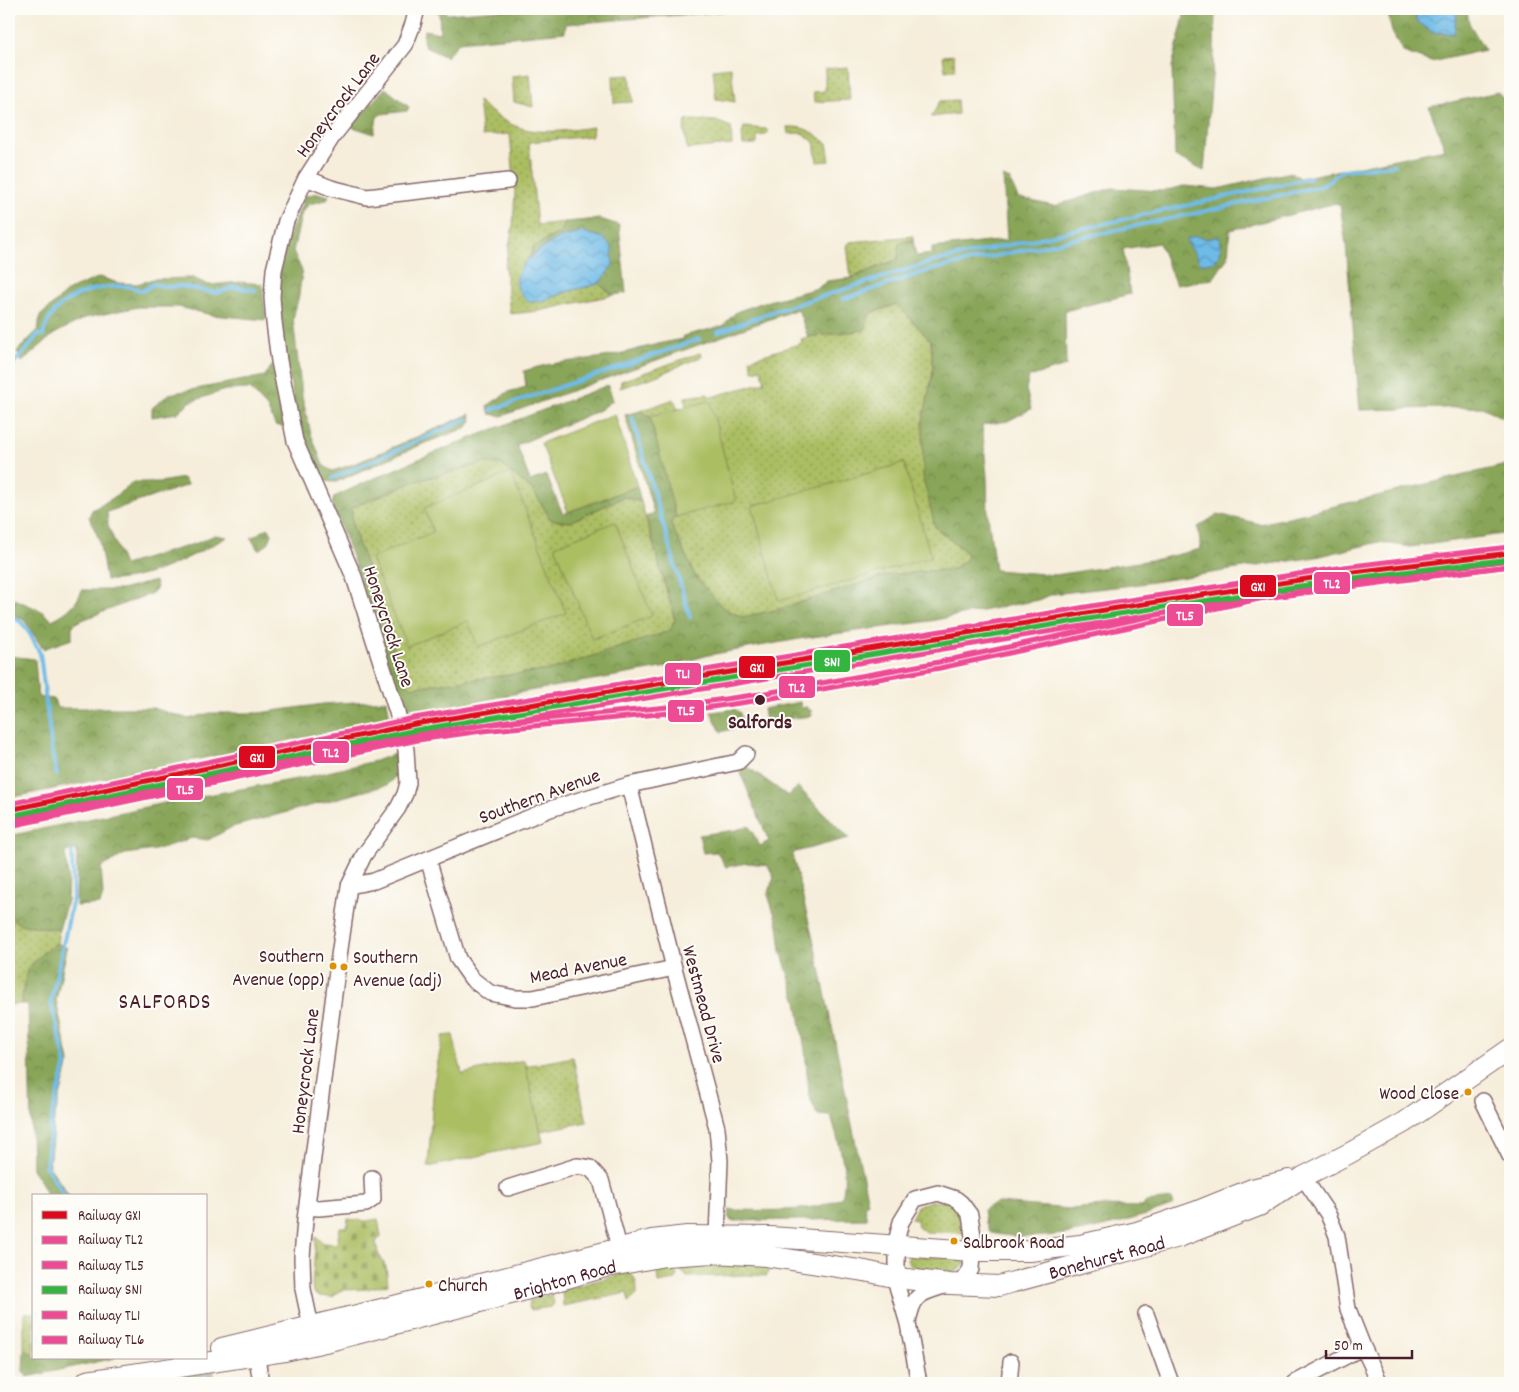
<svg xmlns="http://www.w3.org/2000/svg" width="1519" height="1392" font-family="Dekko,sans-serif">
<defs>
<pattern id="green-dots" width="8" height="8" patternUnits="userSpaceOnUse" patternTransform="scale(1.25)"><rect width="8" height="8" fill="#abbe62"/><path d="M2 2h.1M6 6h.1" fill="none" stroke="#8d9a51" stroke-width="1.8" stroke-linecap="round"/></pattern>
<pattern id="forest-crowns" width="20" height="18" patternUnits="userSpaceOnUse" patternTransform="scale(1.25)"><rect width="20" height="18" fill="#88a558"/><path d="M2 6a3 3 0 1 1 6 0M12 15a3 3 0 1 1 6 0" fill="none" stroke="#718649"/></pattern>
<pattern id="cemetery-stones" width="16" height="16" patternUnits="userSpaceOnUse" patternTransform="scale(1.25)"><rect width="16" height="16" fill="#abbe62"/><path d="M2 7V4a2 2 0 0 1 4 0v3zM10 15v-3a2 2 0 0 1 4 0v3z" fill="#8d9a51"/></pattern>
<pattern id="water-waves" width="16" height="10" patternUnits="userSpaceOnUse" patternTransform="scale(1.25)"><rect width="16" height="10" fill="#6ebbe8"/><path d="M0 5q4-4 8 0t8 0" fill="none" stroke="#5c97bc"/></pattern>
</defs>
<rect width="100%" height="100%" fill="#fdfcf7"/>
<filter id="ink" filterUnits="userSpaceOnUse"><feTurbulence type="fractalNoise" baseFrequency=".02" numOctaves="2"/><feDisplacementMap in="SourceGraphic" scale="10" xChannelSelector="R" yChannelSelector="G"/><feConvolveMatrix kernelMatrix="1 2 1 2 8 2 1 2 1" color-interpolation-filters="sRGB"/></filter>
<filter id="wash" filterUnits="userSpaceOnUse"><feTurbulence type="fractalNoise" baseFrequency=".0096" numOctaves="4" result="noise"/><feDisplacementMap in="SourceGraphic" scale="20" xChannelSelector="R" yChannelSelector="G"/><feGaussianBlur stdDeviation="1.12" result="paint"/><feColorMatrix in="noise" values="0 0 0 0 0 0 0 0 0 0 0 0 0 0 0 0 0 1.4 0 .05"/><feComposite in="paint" operator="in"/></filter>
<g filter="url(#wash)">
<rect width="100%" height="100%" fill="#f6eedb"/>
<path fill="url(#green-dots)" stroke="#7a6e46" d="M 954,55 L 955,70 L 945,71 L 943,56 Z
M 731,67 L 735,102 L 716,99 L 713,69 Z
M 848,67 L 850,100 L 814,102 L 813,92 L 825,91 L 825,69 Z
M 530,74 L 533,107 L 514,102 L 512,76 Z
M 630,75 L 633,102 L 614,103 L 613,76 Z
M 957,100 L 958,114 L 931,117 L 940,101 Z
M 478,101 C 492,113 507,125 525,129 C 545,134 572,130 593,127 L 592,136 L 529,142 L 537,225 L 565,222 L 561,232 L 533,247 L 530,257 L 521,267 L 543,301 L 569,291 L 599,284 L 613,295 L 539,311 L 510,314 L 505,266 L 513,226 L 515,192 L 510,134 L 482,136 Z
M 693,120 L 716,121 L 731,127 L 732,145 L 687,149 L 684,127 L 686,121 Z
M 744,127 L 766,129 L 769,132 L 766,135 L 757,136 L 757,144 L 743,145 L 742,134 Z
M 787,127 C 806,126 812,132 827,143 L 830,161 L 817,162 L 814,142 L 802,133 L 788,134 Z
M 913,236 L 913,240 L 899,243 L 898,259 L 851,278 L 847,245 L 850,242 Z
M 897,304 L 931,341 L 933,372 L 923,421 L 935,527 L 966,552 L 967,559 L 953,569 L 888,575 L 776,610 L 742,617 L 723,608 L 695,576 L 670,522 L 676,517 L 650,416 L 640,411 L 674,399 L 678,409 L 686,407 L 685,397 L 708,394 L 711,397 L 765,382 L 761,369 L 753,371 L 750,359 L 802,343 L 801,339 L 808,337 L 865,330 L 870,314 Z
M 700,353 L 703,356 L 651,378 L 620,388 L 621,381 Z
M 484,463 L 500,464 L 533,490 L 552,520 L 570,522 L 624,497 L 641,502 L 675,620 L 670,632 L 550,670 L 412,687 L 405,682 L 353,527 L 351,508 L 414,482 Z
M 9,916 L 20,924 L 59,930 L 57,943 L 43,953 L 27,970 L 21,1004 L 9,1005 Z
M 573,1057 L 587,1122 L 541,1131 L 525,1066 Z
M 931,1201 L 951,1202 L 962,1214 L 967,1233 L 926,1232 L 918,1227 L 917,1220 L 911,1219 L 917,1206 Z
M 910,1256 L 964,1258 L 966,1262 C 962,1267 960,1270 954,1272 C 950,1273 919,1269 915,1267 C 910,1266 908,1263 907,1259 Z
M 703,1262 L 752,1263 L 769,1267 L 767,1276 L 747,1275 L 687,1277 L 676,1265 Z
M 665,1264 L 677,1275 L 676,1280 L 658,1283 L 657,1272 L 662,1265 Z
M 629,1272 C 636,1278 637,1285 637,1295 L 629,1302 L 627,1293 L 563,1306 L 562,1290 Z
M 552,1294 L 554,1304 L 550,1307 L 531,1310 L 529,1308 L 530,1300 Z
M 24,1313 L 34,1313 L 34,1355 L 24,1350 Z"/>
<path fill="url(#forest-crowns)" stroke="#696242" d="M 431,9 L 444,9 L 447,14 L 510,9 L 755,9 L 566,24 L 565,32 L 459,42 L 446,57 L 425,47 L 423,40 L 424,30 L 440,33 L 439,12 Z
M 1182,9 L 1215,9 L 1214,53 L 1204,171 L 1175,156 L 1172,67 L 1184,16 Z
M 1387,9 L 1415,9 L 1417,21 L 1453,34 L 1457,9 L 1467,9 L 1469,23 L 1485,50 L 1431,62 L 1403,52 L 1392,32 Z
M 385,88 L 409,107 L 407,111 L 381,114 L 377,117 L 374,134 L 350,126 Z
M 1498,92 L 1510,109 L 1510,421 L 1482,407 L 1360,410 L 1346,245 L 1340,205 L 1336,203 L 1230,230 L 1228,257 L 1213,279 L 1176,285 L 1159,243 L 1123,249 L 1130,294 L 1065,311 L 1066,366 L 1029,377 L 1026,389 L 1031,409 L 1008,421 L 982,425 L 987,476 L 988,515 L 995,570 L 1055,575 L 1158,559 L 1201,549 L 1198,527 L 1218,514 L 1260,524 L 1510,464 L 1510,533 L 1410,547 L 1379,542 L 1316,557 L 1133,585 L 1053,594 L 1038,600 L 930,621 L 805,638 L 709,655 L 662,668 L 523,692 L 407,716 L 350,551 L 332,505 L 334,497 C 423,454 516,421 608,385 L 613,400 L 600,410 L 517,445 L 530,481 L 546,475 L 563,514 L 637,486 L 641,502 L 624,497 L 570,522 L 551,520 L 533,490 L 500,464 L 484,463 L 414,482 L 351,508 L 353,527 L 405,682 L 412,687 L 550,670 L 670,631 L 675,620 L 646,517 L 654,513 L 625,415 L 640,411 L 650,416 L 676,517 L 670,522 L 695,576 L 723,608 L 742,617 L 776,610 L 888,575 L 953,569 L 967,559 L 966,552 L 935,527 L 923,477 L 923,421 L 933,372 L 931,341 L 897,304 L 870,313 L 865,330 L 808,337 L 798,309 L 502,416 L 490,414 L 487,406 L 508,392 L 526,387 L 524,371 C 550,362 577,361 604,357 C 631,352 656,343 684,339 L 683,336 L 723,326 L 736,312 L 761,303 L 818,288 L 827,281 L 851,278 L 898,259 L 899,243 L 913,240 L 916,256 L 932,254 L 932,248 L 1007,240 L 1003,177 L 1010,180 L 1018,198 L 1054,206 L 1112,188 L 1162,191 L 1185,186 L 1217,189 L 1291,172 L 1300,178 L 1445,149 L 1429,107 Z
M 318,193 L 329,196 L 326,200 L 309,204 L 302,212 L 293,251 L 302,271 L 299,295 L 293,319 L 302,396 L 311,434 L 323,465 L 332,471 L 359,462 L 470,414 L 472,421 L 466,428 L 425,443 L 336,482 L 320,481 L 301,440 L 282,338 L 278,306 L 280,267 L 286,243 L 305,196 Z
M 600,219 L 619,225 L 626,293 L 613,295 L 599,284 L 613,265 L 603,238 L 583,232 L 555,240 L 530,257 L 533,247 L 561,232 L 565,222 Z
M 100,277 L 118,283 L 137,284 L 153,279 L 193,278 L 209,285 L 241,282 L 262,284 L 266,320 L 212,315 L 179,307 L 138,307 L 85,318 L 54,334 L 22,362 L 17,351 L 38,330 L 40,316 L 69,290 Z
M 273,365 L 283,427 L 275,425 L 267,407 L 250,389 L 225,390 L 190,402 L 177,413 L 152,417 L 152,408 L 169,394 L 265,376 L 269,369 Z
M 183,478 L 188,485 L 107,512 L 108,525 L 124,565 L 197,543 L 215,535 L 227,537 C 193,556 146,582 106,580 L 99,539 L 89,517 L 92,510 L 113,498 L 133,482 L 160,482 Z
M 268,528 L 272,533 C 270,543 267,546 258,550 L 251,538 Z
M 155,581 L 157,588 L 152,593 L 77,622 L 72,627 L 72,639 L 43,649 L 24,620 L 9,612 L 9,597 L 40,610 L 52,620 C 66,613 77,605 82,590 L 121,590 Z
M 9,656 L 35,659 L 38,697 L 54,699 L 57,708 L 153,708 L 189,719 L 210,713 L 259,713 L 323,704 L 387,700 L 390,719 L 374,723 L 9,798 Z
M 800,702 L 801,708 L 807,707 L 807,710 L 811,710 L 812,716 L 765,721 L 763,709 Z
M 735,709 L 740,713 L 741,718 L 752,717 L 753,723 L 721,732 L 711,712 Z
M 397,753 L 396,776 L 387,785 L 232,827 L 208,840 L 192,838 L 155,850 L 125,854 L 101,867 L 103,895 L 100,904 L 76,906 L 77,850 L 65,852 L 68,877 L 67,900 L 59,930 L 19,924 L 9,916 L 9,836 L 169,802 L 302,778 L 375,761 Z
M 748,767 L 788,796 L 798,787 L 849,838 L 792,853 L 820,968 L 868,1203 L 864,1206 L 867,1219 L 731,1221 L 728,1216 L 730,1210 C 764,1210 812,1214 842,1197 C 849,1170 838,1142 831,1116 L 817,1115 L 809,1095 L 805,1050 L 797,1002 L 781,951 L 778,925 L 768,895 L 774,877 L 767,865 L 747,863 L 726,867 L 717,852 L 703,853 L 699,835 L 736,830 L 749,826 L 760,846 L 769,841 L 739,770 Z
M 57,943 L 67,948 L 56,1000 L 69,1062 L 54,1119 L 49,1166 L 69,1196 L 47,1196 L 41,1182 L 32,1169 L 28,1004 L 21,1004 L 27,970 L 43,953 Z
M 1172,1199 L 1174,1205 C 1120,1225 1048,1245 991,1233 L 985,1223 L 983,1210 L 989,1206 L 998,1203 L 1071,1209 L 1103,1206 L 1142,1207 L 1146,1202 Z
M 13,1289 L 11,1378 L 9,1378 L 9,1290 Z
M 24,1350 L 34,1355 L 34,1358 L 115,1358 L 27,1377 L 23,1371 Z
M 214,1371 L 214,1383 L 142,1383 L 167,1377 Z"/>
<path fill="url(#cemetery-stones)" stroke="#7a6e46" d="M 348,1219 L 366,1221 L 378,1219 L 381,1237 L 376,1242 L 378,1253 L 386,1267 L 388,1284 L 367,1289 L 341,1290 L 333,1297 L 317,1296 L 313,1292 L 312,1284 L 316,1237 L 324,1243 L 337,1244 L 340,1227 L 347,1227 Z"/>
<path fill="#abbe62" stroke="#7a6e46" d="M 710,401 L 736,501 L 676,517 L 650,416 Z
M 615,414 L 637,486 L 568,512 L 541,443 Z
M 904,463 L 931,557 L 779,601 L 752,506 Z
M 511,473 L 566,613 L 478,647 L 468,621 L 407,646 L 371,558 L 433,532 L 424,508 Z
M 615,522 L 652,616 L 592,639 L 555,546 Z
M 453,1035 L 462,1074 L 524,1060 L 543,1142 L 428,1167 L 434,1082 L 443,1036 Z"/>
<path fill="url(#water-waves)" stroke="#5c6d8a" d="M 1415,9 L 1457,9 L 1454,34 L 1432,32 L 1417,21 Z
M 583,232 L 603,238 L 612,247 L 613,265 L 599,284 L 569,291 L 543,301 L 529,302 C 503,282 523,261 543,248 C 548,245 552,241 557,239 C 565,236 575,235 583,232 Z
M 1195,236 L 1208,239 L 1219,236 L 1221,250 L 1216,261 L 1201,264 L 1186,240 Z"/>
<g fill="none" stroke-linecap="round" stroke-linejoin="round">
<path stroke="#6ebbe8" stroke-width="4" d="M 843,299 L 930,270 L 1322,186 L 1343,170 L 1394,165
M 718,332 L 772,312 L 928,263 L 1310,178
M 9,368 L 28,348 L 37,335 L 43,335 C 49,305 80,290 108,287 C 113,287 119,285 123,286 C 130,286 136,289 143,291 L 153,284 L 170,287 L 181,286 L 216,293 L 235,287 L 255,290
M 491,410 L 611,370 L 699,339
M 632,417 L 690,617
M 333,478 L 467,419
M 9,615 L 21,622 L 30,634 L 40,653 L 52,752 L 57,775
M 65,1196 L 46,1167 L 52,1116 L 66,1064 L 51,1002 L 73,898 L 72,852
M 205,1375 L 206,1383"/>
</g>
</g>
<g filter="url(#ink)">
<g fill="none" stroke-linecap="round" stroke-linejoin="round">
<defs>
<path id="minor" d="M 306,178 L 331,188 L 367,197 L 508,181
M 629,785 L 674,968 L 717,1128 L 720,1161 L 717,1236
M 428,859 L 458,959 L 472,979 L 490,993 L 515,998 L 533,998 L 674,968
M 349,886 L 374,881 L 550,809 L 629,785 L 738,762 L 746,754
M 1483,1101 L 1510,1156
M 1303,1177 L 1328,1214 L 1337,1236 L 1348,1309 L 1363,1347 L 1380,1383
M 508,1188 L 577,1166 L 590,1168 L 601,1180 L 619,1247
M 307,1207 L 319,1208 L 366,1204 L 373,1199 L 372,1178
M 1146,1314 L 1171,1383
M 908,1322 C 914,1292 920,1294 947,1285
M 313,1336 L 303,1289 L 302,1257 L 305,1220 L 338,963 L 349,886 L 364,855 L 398,808 L 405,794 L 408,783 L 406,750 L 397,712 L 354,577 L 295,441 L 279,361 L 274,322 L 272,297 L 274,270 L 286,221 L 306,178 L 333,136 L 405,45 L 413,24 L 417,9
M 255,1345 L 261,1383
M 919,1383 L 908,1324 L 897,1286 L 897,1238 L 901,1222 L 915,1199 L 938,1193 L 956,1199 L 961,1203 L 970,1215 L 973,1236 L 971,1269 L 960,1284
M 1009,1383 L 1011,1362
M 1295,1383 L 1363,1347"/>
<g id="major">
<path d="M 222,1348 L 394,1306 L 652,1240 L 687,1236 L 770,1237 L 973,1251 L 1030,1251 L 1080,1245 L 1137,1232 L 1195,1212 L 1252,1189 L 1289,1180"/>
<path id="s1" d="M 87,1381 L 285,1351 L 325,1342 L 522,1291 L 606,1267 L 665,1256 L 714,1253 L 766,1256 L 865,1271 L 898,1278 L 950,1284 L 999,1286 L 1179,1237 L 1259,1206 L 1303,1177 L 1348,1154 L 1405,1122 L 1510,1049"/>
</g>
</defs>
<use href="#minor" stroke="#866769" stroke-width="18"/>
<use href="#major" stroke="#866769" stroke-width="22"/>
<use href="#minor" stroke="#fff" stroke-width="15"/>
<use href="#major" stroke="#fff" stroke-width="20"/>
<defs>
<path id="rail-1" d="M 9,810 L 415,724 L 1111,609 L 1345,573 L 1510,553"/>
<path id="rail-2" d="M 9,820 L 417,734 L 481,725 L 668,707 L 760,694 L 939,662 L 1258,593 L 1510,560"/>
<path id="rail-3" d="M 10,826 L 418,740 L 482,731 L 669,713 L 761,700 L 940,668 L 1259,599 L 1510,566"/>
<path id="rail-4" d="M 10,816 L 416,730 L 1112,615 L 1346,579 L 1510,559"/>
<path id="rail-5" d="M 9,804 L 414,718 L 1110,603 L 1344,567 L 1509,547"/>
<path id="rail-6" d="M 12,822 L 417,736 L 1113,621 L 1347,585 L 1510,566"/>
</defs>
<use href="#rail-1" stroke="#fdfcf7" stroke-width="9"/>
<use href="#rail-2" stroke="#fdfcf7" stroke-width="9"/>
<use href="#rail-3" stroke="#fdfcf7" stroke-width="9"/>
<use href="#rail-4" stroke="#fdfcf7" stroke-width="9"/>
<use href="#rail-5" stroke="#fdfcf7" stroke-width="9"/>
<use href="#rail-6" stroke="#fdfcf7" stroke-width="9"/>
<use href="#rail-1" stroke="#dc0a1e" stroke-width="5"/>
<use href="#rail-2" stroke="#ee4b95" stroke-width="5"/>
<use href="#rail-3" stroke="#ee4b95" stroke-width="5"/>
<use href="#rail-4" stroke="#33b540" stroke-width="5"/>
<use href="#rail-5" stroke="#ee4b95" stroke-width="5"/>
<use href="#rail-6" stroke="#ee4b95" stroke-width="5"/>
</g>
</g>
<circle fill="#4a1f2b" stroke="#fdfcf7" stroke-width="2" cx="760" cy="700" r="6"/>
<g fill="#dd9206" stroke="#fdfcf7" stroke-width="2">
<circle cx="333" cy="966" r="4.5"/>
<circle cx="344" cy="967" r="4.5"/>
<circle cx="1468" cy="1092" r="4.5"/>
<circle cx="954" cy="1241" r="4.5"/>
<circle cx="429" cy="1284" r="4.5"/>
</g>
<g text-anchor="middle" stroke-width="4" stroke-linejoin="round" paint-order="stroke">
<g font-size="19" fill="#4a1f2b" stroke="#fdfcf7" text-anchor="start">
<text x="324" y="962" text-anchor="end">Southern<tspan x="324" dy="23">Avenue (opp)</tspan></text>
<text x="353" y="963">Southern<tspan x="353" dy="23">Avenue (adj)</tspan></text>
<text x="1459" y="1099" text-anchor="end">Wood Close</text>
<text x="963" y="1248">Salbrook Road</text>
<text x="438" y="1291">Church</text>
</g>
<g font-size="20" fill="#4a1f2b" stroke="#fdfcf7">
<text transform="translate(337 104) rotate(-53)" y="7">Honeycrock Lane</text>
<text transform="translate(390 626) rotate(72)" y="7">Honeycrock Lane</text>
<text transform="translate(539 795) rotate(-20)" y="7">Southern Avenue</text>
<text transform="translate(578 967) rotate(-11)" y="7">Mead Avenue</text>
<text transform="translate(705 1004) rotate(75)" y="7">Westmead Drive</text>
<text transform="translate(304 1071) rotate(-83)" y="7">Honeycrock Lane</text>
<text dy="7" stroke="none"><textPath href="#s1" startOffset="1040">Bonehurst Road</textPath></text>
<text dy="7" stroke="none"><textPath href="#s1" startOffset="489">Brighton Road</textPath></text>
</g>
<g font-size="20" font-weight="bold" fill="#4a1f2b" stroke="#fdfcf7">
<text x="760" y="728">Salfords</text>
</g>
<g font-size="22" letter-spacing="1" fill="#4a1f2b" stroke="#fdfcf7">
<text x="165" y="1008">SALFORDS</text>
</g>
</g>
<g stroke="#fdfcf7" stroke-width="2">
<rect x="1313" y="571" width="38" height="24" rx="5" fill="#ee4b95"/>
<rect x="1239" y="574" width="38" height="24" rx="5" fill="#dc0a1e"/>
<rect x="1166" y="603" width="38" height="24" rx="5" fill="#ee4b95"/>
<rect x="813" y="649" width="38" height="24" rx="5" fill="#33b540"/>
<rect x="738" y="655" width="38" height="24" rx="5" fill="#dc0a1e"/>
<rect x="664" y="662" width="38" height="24" rx="5" fill="#ee4b95"/>
<rect x="778" y="675" width="38" height="24" rx="5" fill="#ee4b95"/>
<rect x="667" y="699" width="38" height="24" rx="5" fill="#ee4b95"/>
<rect x="312" y="740" width="38" height="24" rx="5" fill="#ee4b95"/>
<rect x="238" y="745" width="38" height="24" rx="5" fill="#dc0a1e"/>
<rect x="166" y="777" width="38" height="24" rx="5" fill="#ee4b95"/>
</g>
<g font-size="14" text-anchor="middle" font-weight="bold" fill="#fff">
<text x="1332" y="588">TL2</text>
<text x="1258" y="591">GX1</text>
<text x="1185" y="620">TL5</text>
<text x="832" y="666">SN1</text>
<text x="757" y="672">GX1</text>
<text x="683" y="678">TL1</text>
<text x="797" y="692">TL2</text>
<text x="686" y="715">TL5</text>
<text x="331" y="757">TL2</text>
<text x="257" y="762">GX1</text>
<text x="185" y="794">TL5</text>
</g>
<rect width="1519" height="1392" fill="none" stroke="#fdfcf7" stroke-width="30"/>
<rect x="32" y="1194" width="175" height="165" fill="#fdfcf7" stroke="#b5a4a5"/>
<rect x="42" y="1211" width="25" height="8" fill="#dc0a1e" stroke="#b5a4a5"/>
<text x="78" y="1220" font-size="15" fill="#4a1f2b">Railway GX1</text>
<rect x="42" y="1236" width="25" height="8" fill="#ee4b95" stroke="#b5a4a5"/>
<text x="78" y="1244" font-size="15" fill="#4a1f2b">Railway TL2</text>
<rect x="42" y="1261" width="25" height="8" fill="#ee4b95" stroke="#b5a4a5"/>
<text x="78" y="1270" font-size="15" fill="#4a1f2b">Railway TL5</text>
<rect x="42" y="1286" width="25" height="8" fill="#33b540" stroke="#b5a4a5"/>
<text x="78" y="1294" font-size="15" fill="#4a1f2b">Railway SN1</text>
<rect x="42" y="1311" width="25" height="8" fill="#ee4b95" stroke="#b5a4a5"/>
<text x="78" y="1320" font-size="15" fill="#4a1f2b">Railway TL1</text>
<rect x="42" y="1336" width="25" height="8" fill="#ee4b95" stroke="#b5a4a5"/>
<text x="78" y="1344" font-size="15" fill="#4a1f2b">Railway TL6</text>
<path d="M1326 1350v8h86v-8" fill="none" stroke="#4a1f2b" stroke-width="2.5"/>
<text x="1334" y="1350" font-size="15" fill="#4a1f2b" stroke="#fdfcf7" stroke-width="4" paint-order="stroke">50 m</text>
</svg>
